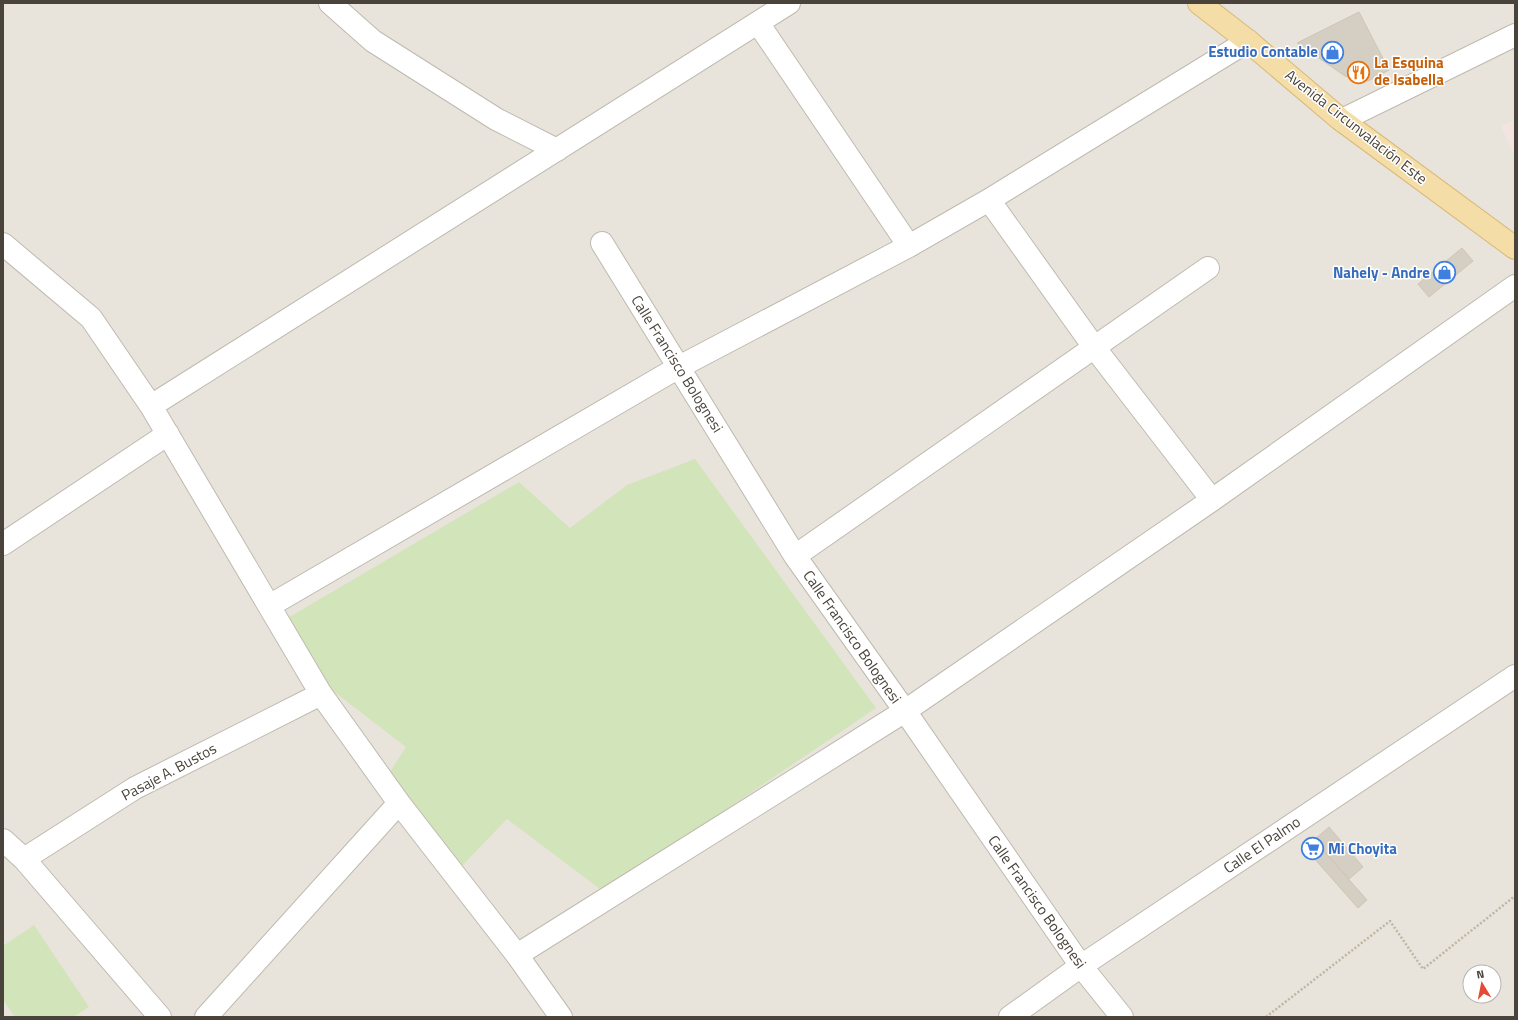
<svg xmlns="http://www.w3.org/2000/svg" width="1518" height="1020" font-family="'Titillium Web',sans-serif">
<rect width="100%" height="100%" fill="#f5f2ed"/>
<path fill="#e8e4db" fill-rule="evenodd" d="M 3,3 L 1515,3 L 1515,1017 L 3,1017 ZM 1470,972 L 1494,972 L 1494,996 L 1470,996 Z"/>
<path fill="#f3e4e2" d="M 1515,120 L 1515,157 L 1501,126 Z"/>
<path fill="#d2e4ba" d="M 695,459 L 876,708 L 604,892 L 507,819 L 460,868 L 389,773 L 406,747 L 328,687 L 286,619 L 519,482 L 570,528 L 627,485 Z
M 34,925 L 89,1007 L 73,1017 L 15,1017 L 3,1000 L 3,946 Z"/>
<path fill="#d5cec3" stroke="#cfc5b7" d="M 1359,12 L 1389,70 L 1368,81 L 1345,76 L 1297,43 Z
M 1462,248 L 1473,261 L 1429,297 L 1418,284 Z
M 1329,827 L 1363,867 L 1349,879 L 1314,840 Z
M 1314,840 L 1367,900 L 1358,908 L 1305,848 Z"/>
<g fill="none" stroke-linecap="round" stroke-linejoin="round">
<defs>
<path id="street" d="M 330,3 L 373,41 L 496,119 L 557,150
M 758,23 L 909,246
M 1342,120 L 1515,35
M 989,200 L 1094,347 L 1212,500
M 602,243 L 795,556 L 905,711 L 1081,966 L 1122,1017
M 3,244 L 91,318 L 151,406 L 321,694 L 399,803 L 517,955 L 561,1017
M 151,406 L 789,3
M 3,544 L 168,434
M 795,556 L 1208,268
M 269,606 L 679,367 L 909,246 L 989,200 L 1248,41
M 3,840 L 24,859 L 160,1017
M 24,859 L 135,788 L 321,694
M 517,955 L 905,711 L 1212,500 L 1515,286
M 206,1017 L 399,803
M 1010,1017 L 1081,966 L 1515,676"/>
<path id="primary" d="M 1199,3 L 1248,41 L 1340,119 L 1515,248"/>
</defs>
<use href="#street" stroke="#bfbab0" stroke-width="24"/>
<use href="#primary" stroke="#d9b976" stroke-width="24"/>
<path stroke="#c0b5a2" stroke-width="2.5" stroke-dasharray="2 2" stroke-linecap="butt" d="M 1266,1017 L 1390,921 L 1423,969 L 1515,896"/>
<use href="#street" stroke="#fff" stroke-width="22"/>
<use href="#primary" stroke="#f4dda6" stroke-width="22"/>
</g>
<defs>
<symbol id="shop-ring" viewBox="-11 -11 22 22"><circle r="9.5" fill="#fff" stroke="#3f7fe0" stroke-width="1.5"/><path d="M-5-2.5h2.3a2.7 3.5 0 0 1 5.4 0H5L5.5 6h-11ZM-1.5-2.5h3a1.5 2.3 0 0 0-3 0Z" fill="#3f7fe0"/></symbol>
<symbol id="restaurant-ring" viewBox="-11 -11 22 22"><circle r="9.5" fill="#fff" stroke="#e8710a" stroke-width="1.5"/><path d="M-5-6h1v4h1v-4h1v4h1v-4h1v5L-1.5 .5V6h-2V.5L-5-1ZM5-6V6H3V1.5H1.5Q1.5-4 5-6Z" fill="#e8710a"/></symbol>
<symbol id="supermarket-ring" viewBox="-11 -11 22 22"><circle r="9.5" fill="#fff" stroke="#3f7fe0" stroke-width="1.5"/><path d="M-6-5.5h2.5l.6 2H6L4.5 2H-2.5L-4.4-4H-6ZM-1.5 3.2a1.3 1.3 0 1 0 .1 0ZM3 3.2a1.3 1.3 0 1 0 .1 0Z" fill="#3f7fe0"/></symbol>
</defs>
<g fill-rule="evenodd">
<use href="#shop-ring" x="1320" y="40" width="25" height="25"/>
<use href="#restaurant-ring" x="1346" y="60" width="25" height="25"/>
<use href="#shop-ring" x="1432" y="260" width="25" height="25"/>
<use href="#supermarket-ring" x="1300" y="836" width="25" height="25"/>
</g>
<g text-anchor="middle" stroke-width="3" stroke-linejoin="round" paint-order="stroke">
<g font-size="15" font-weight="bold" fill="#366cbe" stroke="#fff" text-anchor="end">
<text x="1318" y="57">Estudio Contable</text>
<text x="1430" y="278">Nahely - Andre</text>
<text x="1328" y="854" text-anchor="start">Mi Choyita</text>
</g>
<g font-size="15" font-weight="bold" fill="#c56008" stroke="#fff" text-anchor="start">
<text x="1374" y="68">La Esquina<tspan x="1374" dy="17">de Isabella</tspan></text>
</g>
<g font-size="15" fill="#49433b" stroke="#fff">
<text transform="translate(1356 127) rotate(38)" y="5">Avenida Circunvalación Este</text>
<text transform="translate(677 364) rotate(58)" y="5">Calle Francisco Bolognesi</text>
<text transform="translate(852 637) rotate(55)" y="5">Calle Francisco Bolognesi</text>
<text transform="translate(169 772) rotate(-28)" y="5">Pasaje A. Bustos</text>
<text transform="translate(1262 845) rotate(-34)" y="5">Calle El Palmo</text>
<text transform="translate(1037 902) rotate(55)" y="5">Calle Francisco Bolognesi</text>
</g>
</g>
<rect width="1518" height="1020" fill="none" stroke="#49433b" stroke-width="8"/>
<g transform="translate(1482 984) rotate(350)"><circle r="19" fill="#ffffff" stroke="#b6b4b1"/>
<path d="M0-3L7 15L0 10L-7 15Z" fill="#e44b34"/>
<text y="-6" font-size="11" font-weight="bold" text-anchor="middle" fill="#49433b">N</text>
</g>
</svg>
